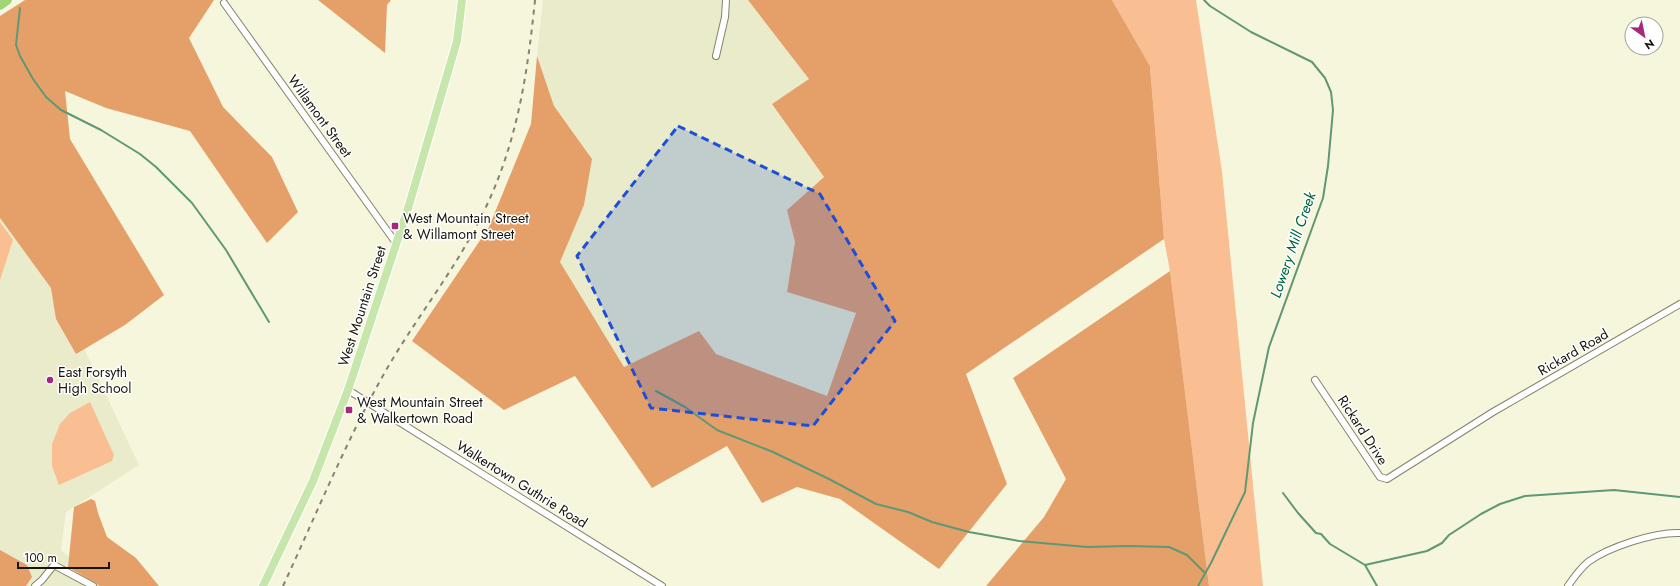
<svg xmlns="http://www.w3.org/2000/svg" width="1680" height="586" font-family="Jost,sans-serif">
<rect width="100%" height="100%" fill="#f6f6dd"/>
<path fill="#eaebca" d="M 543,0 L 748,0 L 810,79 L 772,104 L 824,177 L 787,210 L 795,242 L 787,292 L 856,313 L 827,397 L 716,354 L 699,331 L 624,368 L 560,262 L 584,205 L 592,159 L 554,106 L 537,56 Z
M 0,207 L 59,295 L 139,465 L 66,512 L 61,550 L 106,586 L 0,586 Z"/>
<path fill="#f9be92" d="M 1112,0 L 1196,0 L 1222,172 L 1263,586 L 1209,586 L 1170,271 L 1164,239 L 1150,66 Z
M 0,222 L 13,240 L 0,280 Z
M 90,402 L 114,455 L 112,461 L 59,485 L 52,466 L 52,444 L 60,424 L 70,413 Z"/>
<path fill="#e5a06a" d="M 25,0 L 214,0 L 189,38 L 223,107 L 272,157 L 298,212 L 267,243 L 190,131 L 106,108 L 65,91 L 70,139 L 164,295 L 125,325 L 76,354 L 56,319 L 51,288 L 0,218 L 0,16 Z
M 318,0 L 391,0 L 387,5 L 385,53 Z
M 748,0 L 1112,0 L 1150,66 L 1164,239 L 966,374 L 1007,484 L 939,569 L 840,499 L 797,487 L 762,503 L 727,446 L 652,488 L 575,376 L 504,410 L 412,341 L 489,227 L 531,124 L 537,56 L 554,106 L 592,159 L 584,205 L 560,262 L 624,367 L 699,331 L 716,354 L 827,396 L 856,313 L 787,292 L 795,242 L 787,210 L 824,177 L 772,104 L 809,79 Z
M 1170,271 L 1209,586 L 986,586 L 1044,517 L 1066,479 L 1013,378 Z
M 91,499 L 95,501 L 98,513 L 107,537 L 136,558 L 159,586 L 100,586 L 68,567 L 74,507 Z
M 0,550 L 27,565 L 32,577 L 26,586 L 0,586 Z"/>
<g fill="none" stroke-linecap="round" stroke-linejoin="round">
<path stroke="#5f9873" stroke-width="2" d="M 20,8 L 16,45 L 20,56 L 33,79 L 46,97 L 61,110 L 101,130 L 140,154 L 156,167 L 192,203 L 226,250 L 269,322
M 656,391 L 685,407 L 717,430 L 773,452 L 829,479 L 876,504 L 908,512 L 932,522 L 969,532 L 1019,541 L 1087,547 L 1128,546 L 1169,547 L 1187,555 L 1205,573
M 1283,493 L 1298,513 L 1316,533 L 1321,534 L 1330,544 L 1365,565 L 1377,586
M 1365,565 L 1427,551 L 1442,543 L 1449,535 L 1481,514 L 1500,504 L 1525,496 L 1614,490 L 1680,497
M 1198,586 L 1211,563 L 1245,492 L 1253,423 L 1269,347 L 1323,198 L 1328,166 L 1333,110 L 1331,92 L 1325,78 L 1312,62 L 1251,32 L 1210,6 L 1204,0"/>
<defs>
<path id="minor" d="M 224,3 L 396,243
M 716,56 L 725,17 L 726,0
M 1315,380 L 1380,477 L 1387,479 L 1493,412 L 1680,304
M 348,390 L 662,586
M 35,586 L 42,580 L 54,565 L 93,586
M 1568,586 C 1574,577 1580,569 1588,562 C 1609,547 1654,532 1680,533"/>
<path id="major" d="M 263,586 L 313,481 L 348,390 L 409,205 L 457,41 L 462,0"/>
<path id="highway" d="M 0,5 L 7,0"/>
</defs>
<use href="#minor" stroke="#84846d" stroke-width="8"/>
<use href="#major" stroke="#fff" stroke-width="10"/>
<use href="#highway" stroke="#fff" stroke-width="12"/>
<use href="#minor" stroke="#fff" stroke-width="6"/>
<use href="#major" stroke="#c6e6ab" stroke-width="8"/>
<use href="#highway" stroke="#a0d673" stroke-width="10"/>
<path stroke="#838372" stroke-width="2" stroke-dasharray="5 5" stroke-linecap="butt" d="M 283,586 C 316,515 346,441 385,372 C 414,321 452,274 479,221 C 516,150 527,79 535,0"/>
</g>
<path fill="#1d4ed8" fill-opacity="0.2" stroke="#1d4ed8" stroke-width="3" stroke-dasharray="8 5" stroke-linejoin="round" d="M 678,126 L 820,194 L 895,321 L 813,426 L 651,408 L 577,256 Z"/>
<g fill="#a5287b" stroke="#fff" stroke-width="1.5">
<rect x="391" y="222" width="8" height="8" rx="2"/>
<circle cx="50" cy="380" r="4"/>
<rect x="345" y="406" width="8" height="8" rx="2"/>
</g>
<g text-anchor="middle" stroke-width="3" stroke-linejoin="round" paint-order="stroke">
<g font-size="14" fill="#16160d" stroke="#fff">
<text transform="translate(320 116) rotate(54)" y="5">Willamont Street</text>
<text transform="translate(362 306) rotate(-72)" y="5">West Mountain Street</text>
<text transform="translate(1573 352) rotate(-30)" y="5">Rickard Road</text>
<text transform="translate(1363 430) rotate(57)" y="5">Rickard Drive</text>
<text transform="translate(522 484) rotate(32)" y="5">Walkertown Guthrie Road</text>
</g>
<g font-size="14" fill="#16160d" stroke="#fff" text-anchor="start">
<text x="403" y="223">West Mountain Street<tspan x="403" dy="16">&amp; Willamont Street</tspan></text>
<text x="58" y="377">East Forsyth<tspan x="58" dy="16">High School</tspan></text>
<text x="357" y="407">West Mountain Street<tspan x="357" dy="16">&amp; Walkertown Road</tspan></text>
</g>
<g font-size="15" font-style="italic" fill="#00693d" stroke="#fff">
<text transform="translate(1293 245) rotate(-71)" y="5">Lowery Mill Creek</text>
</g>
</g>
<g transform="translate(1644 36) rotate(147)"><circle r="19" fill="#ffffff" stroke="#a2a29e"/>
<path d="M0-3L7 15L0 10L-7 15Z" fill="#a5287b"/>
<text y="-6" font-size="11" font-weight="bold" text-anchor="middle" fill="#16160d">N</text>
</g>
<path d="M18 562v6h91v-6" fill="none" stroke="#16160d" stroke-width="2"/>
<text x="24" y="562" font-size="12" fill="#16160d" stroke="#ffffff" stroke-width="3" paint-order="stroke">100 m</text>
</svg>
